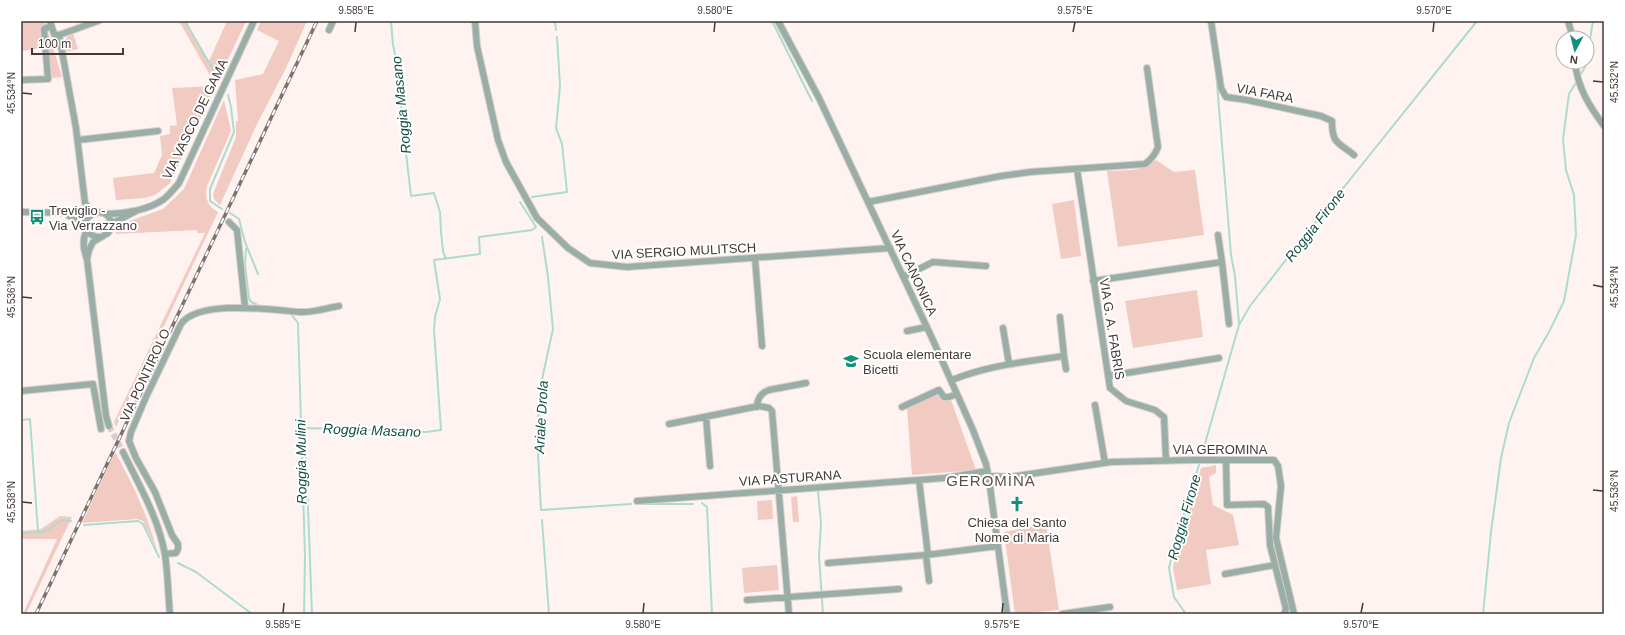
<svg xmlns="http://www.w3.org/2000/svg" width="1625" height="635" viewBox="0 0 1625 635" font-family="Arial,sans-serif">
	<rect width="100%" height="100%" fill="#fef3f0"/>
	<path fill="#f1cac1" d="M21 21H45L46 25 40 28 42 48 21 51Z
		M179 21H185L209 61 227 21H246L170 183 155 195 145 198 116 200 113 178 154 173 162 155 160 136 170 134V126L177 125 172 88 216 86Z
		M261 21H307L286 68 257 124 220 205 214 199 213 194 236 137V121H238L235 80 263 74 279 41 257 30Z
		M73 33 78 49 65 52C63 42 65 37 73 33Z
		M49 34 62 77 52 78 47 36Z
		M224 100 231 131 207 186C204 197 208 207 218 212L116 427 114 422 205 233H197V230L115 234 121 224 163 209 184 189Z
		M1156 160 1174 172 1195 170 1204 235 1118 247 1107 171C1126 170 1141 172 1156 160Z
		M1074 200 1081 256 1061 259 1052 204Z
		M1197 290 1203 337 1133 348 1125 301Z
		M938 394 944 400H951L976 470 912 475 907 408Z
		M115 452C133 484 147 514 157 550L143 521 137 519 82 523Z
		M1216 465V473L1209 477 1213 505 1233 515 1239 545 1206 550 1211 584 1177 590 1173 568 1176 551 1201 468Z
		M797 496 799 522H793L791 497Z
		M772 500 773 519 758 520 757 501Z
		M60 516 72 517 26 614H23L57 539H21V531L41 529Z
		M1046 524 1059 610 1015 614 1004 532Z
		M777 565 779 590 744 593 742 568Z"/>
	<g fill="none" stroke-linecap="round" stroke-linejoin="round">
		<path stroke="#addcce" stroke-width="2" d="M185 21 219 80
			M391 21 393 45 401 82 400 95 404 136 411 196 434 193 440 212 441 232 443 251 446 259
			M555 21 556 30
			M772 21 812 101
			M1587 57 1593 21
			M1216 71 1231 255 1235 276 1239 324
			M1579 77 1585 67 1586 62
			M532 197 567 192 562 144 556 128 560 86 557 37
			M222 209 210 201V189L234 132 231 107 228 95
			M230 213 239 219 245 242 258 274
			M542 237 548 277 553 329 541 384 537 435 541 510 631 504
			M246 249 245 265 249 298 251 302 256 304
			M291 314 298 323 305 556 304 614
			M21 420 30 419 38 532
			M1202 454 1239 325 1250 306 1292 252 1477 21
			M818 491 821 523 819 556 823 614
			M702 503 707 507 712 614
			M639 504H693
			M542 520 549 614
			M84 525 138 521 143 524 159 557
			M21 533 44 532 62 520 71 521
			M178 563 196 572 252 614
			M312 614 305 428 426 432 441 430 434 330 435 317 440 299 434 260 480 254 479 237 532 230 536 227 520 202
			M1186 614 1174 597 1169 568 1173 550 1199 465
			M1483 614 1491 532 1501 458 1509 423 1534 358 1549 332 1564 301 1576 235 1574 195 1566 170 1563 139 1569 94 1577 81"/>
		<path stroke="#d9cecb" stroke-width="6" stroke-dasharray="6 3" stroke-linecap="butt" d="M109 426 123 452"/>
		<defs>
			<path id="minor" d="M50 21 54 34 59 35 98 21
				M475 21 477 46 498 140 506 162 537 218 568 248 590 263 627 267 890 248
				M778 21 819 98 932 338 973 430 986 464 989 479 1007 614
				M1211 21 1221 88 1226 97 1247 100 1321 116 1332 121C1332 144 1338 142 1354 155
				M1568 21 1573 38
				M329 30 333 21
				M59 35 76 128 85 203 93 213
				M1575 62C1577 87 1590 107 1604 126
				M21 80 48 79 44 29 51 26
				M78 140 158 131
				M1077 169 1110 388 1126 401 1155 410 1164 417 1166 460
				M868 202 1001 176 1030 172 1145 164C1152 159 1155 155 1158 147L1147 68
				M21 212 76 213 90 216
				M106 214C124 214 149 210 164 199 169 195 174 189 179 183L254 21
				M69 216 82 221 86 226
				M229 222 237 230 245 307
				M87 230C82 239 83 249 87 259L106 416 109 426
				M1218 235 1222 262
				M101 237C95 237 90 236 87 230 78 210 114 204 111 228
				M755 258 762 346
				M87 259 89 250 93 242 108 233 115 222 136 211
				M903 277 933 262 986 266
				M1093 281 1222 262 1229 324
				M1060 317 1064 356
				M1003 328 1009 364
				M907 331 927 327
				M1108 376 1219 358
				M952 380C989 365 1025 362 1064 356L1066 369
				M21 391 93 384 101 429
				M1095 405 1105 463
				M757 407C757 398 761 393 769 390L806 383
				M902 407 939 390 944 397H949L957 394
				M706 417 710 466
				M669 424 759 406 769 408 772 411 789 614
				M123 452C139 485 159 519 165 555 168 574 168 595 170 614
				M1226 460 1227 505 1264 504 1268 507 1270 545 1286 609 1284 614
				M988 476 1010 477 1111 462 1193 460H1274L1278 466 1281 486 1276 538 1294 614
				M951 479H989
				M919 480 928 555
				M990 485 1007 478
				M637 501 945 478 987 471
				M165 554 176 553 178 549V544L172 535 155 492 136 458 129 441 131 432 146 397 181 324C199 299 273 310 300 312 312 313 327 308 339 306
				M926 555 929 581
				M828 563 926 555 998 546
				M1225 574 1275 565
				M747 600 899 589
				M1062 614 1110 607"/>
		</defs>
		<use href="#minor" stroke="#d9cecb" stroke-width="8"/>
		<use href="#minor" stroke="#9aaea8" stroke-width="6"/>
		<defs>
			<path id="rail" d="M36 614 317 21"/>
		</defs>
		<use href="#rail" stroke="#7d7270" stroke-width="3.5"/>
		<use href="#rail" stroke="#fff" stroke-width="2" stroke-dasharray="6" stroke-linecap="butt"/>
	</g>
	<path fill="none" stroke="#443937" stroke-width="1.5" d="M355 32 356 22M714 32 715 22M1073 32 1075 22M1433 32 1434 22M1593 81 1603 82M22 93 32 94M1593 285 1603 287M22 297 32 298M1593 490 1603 491M22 502 32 503M283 613 284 603M643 613 644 603M1002 613 1003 603M1361 613 1363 603"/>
	<defs>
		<symbol id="bus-bare" viewBox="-9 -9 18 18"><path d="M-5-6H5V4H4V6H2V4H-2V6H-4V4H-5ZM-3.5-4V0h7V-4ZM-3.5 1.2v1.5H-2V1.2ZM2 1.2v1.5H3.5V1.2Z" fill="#109179" stroke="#fff" stroke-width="2.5" paint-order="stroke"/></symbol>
		<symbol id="school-bare" viewBox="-9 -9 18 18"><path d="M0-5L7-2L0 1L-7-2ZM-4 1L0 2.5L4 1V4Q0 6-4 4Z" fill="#109179" stroke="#fff" stroke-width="2.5" paint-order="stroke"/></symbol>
		<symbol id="church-bare" viewBox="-9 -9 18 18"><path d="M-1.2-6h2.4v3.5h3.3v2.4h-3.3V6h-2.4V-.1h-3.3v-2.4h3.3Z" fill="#109179" stroke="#fff" stroke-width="2.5" paint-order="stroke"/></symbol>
	</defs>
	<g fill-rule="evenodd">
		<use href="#bus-bare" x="26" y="206" width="22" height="22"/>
		<use href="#school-bare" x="840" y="350" width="22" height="22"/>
		<use href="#church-bare" x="1006" y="493" width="22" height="22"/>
	</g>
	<g text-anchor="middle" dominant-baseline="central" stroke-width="4" stroke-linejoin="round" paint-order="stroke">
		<g font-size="13" fill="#443937" stroke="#fff">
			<text transform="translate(1265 93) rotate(11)">VIA FARA</text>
			<text transform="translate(195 119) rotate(-64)">VIA VASCO DE GAMA</text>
			<text transform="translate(684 251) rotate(-3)">VIA SERGIO MULITSCH</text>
			<text transform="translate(914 273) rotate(65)">VIA CANONICA</text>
			<text transform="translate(1112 329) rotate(81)">VIA G. A. FABRIS</text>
			<text transform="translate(145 375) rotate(-65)">VIA PONTIROLO</text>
			<text x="1220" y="449">VIA GEROMINA</text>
			<text transform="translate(790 478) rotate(-4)">VIA PASTURANA</text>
		</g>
		<g font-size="13" fill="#443937" stroke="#fff" text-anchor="start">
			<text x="49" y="210">Treviglio -<tspan x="49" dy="15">Via Verrazzano</tspan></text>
			<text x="863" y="354">Scuola elementare<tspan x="863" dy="15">Bicetti</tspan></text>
			<text x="1017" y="522" text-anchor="middle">Chiesa del Santo<tspan x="1017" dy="15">Nome di Maria</tspan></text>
		</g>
		<g font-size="14" font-style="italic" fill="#105043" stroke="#fff">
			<text transform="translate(401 105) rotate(-96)">Roggia Masano</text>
			<text transform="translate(1315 225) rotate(-52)">Roggia Firone</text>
			<text transform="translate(541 417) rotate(-87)">Ariale Drola</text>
			<text transform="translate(372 430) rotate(2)">Roggia Masano</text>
			<text transform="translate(301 462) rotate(-91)">Roggia Mulini</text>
			<text transform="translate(1184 517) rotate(-74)">Roggia Firone</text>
		</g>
		<g font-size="15" letter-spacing="1" fill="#634d47" stroke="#fff">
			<text x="991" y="480">GEROMÌNA</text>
		</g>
	</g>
	<rect width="1625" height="635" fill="none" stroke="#ffffff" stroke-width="44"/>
	<g transform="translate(1575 50) rotate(187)"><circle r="19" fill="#ffffff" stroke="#b4b0af"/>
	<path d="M0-3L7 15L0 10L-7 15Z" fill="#109179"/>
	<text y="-6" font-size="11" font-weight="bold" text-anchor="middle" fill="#443937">N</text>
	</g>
	<path d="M32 48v6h91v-6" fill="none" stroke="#443937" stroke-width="2"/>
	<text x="38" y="48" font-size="12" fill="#443937" stroke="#ffffff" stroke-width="3" paint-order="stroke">100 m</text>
	<rect x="22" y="22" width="1581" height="591" fill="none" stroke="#443937" stroke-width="1.5"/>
	<g font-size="10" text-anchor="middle" fill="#443937">
		<text x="356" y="14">9.585°E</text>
		<text x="715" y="14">9.580°E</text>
		<text x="1075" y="14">9.575°E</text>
		<text x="1434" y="14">9.570°E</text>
		<text transform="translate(1614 82) rotate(-90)" y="4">45.532°N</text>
		<text transform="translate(11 93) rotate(-90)" y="4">45.534°N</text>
		<text transform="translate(1614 287) rotate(-90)" y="4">45.534°N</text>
		<text transform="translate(11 297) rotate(-90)" y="4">45.536°N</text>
		<text transform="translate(1614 491) rotate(-90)" y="4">45.536°N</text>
		<text transform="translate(11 502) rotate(-90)" y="4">45.538°N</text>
		<text x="283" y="628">9.585°E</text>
		<text x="643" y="628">9.580°E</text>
		<text x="1002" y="628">9.575°E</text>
		<text x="1361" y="628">9.570°E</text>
	</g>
</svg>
